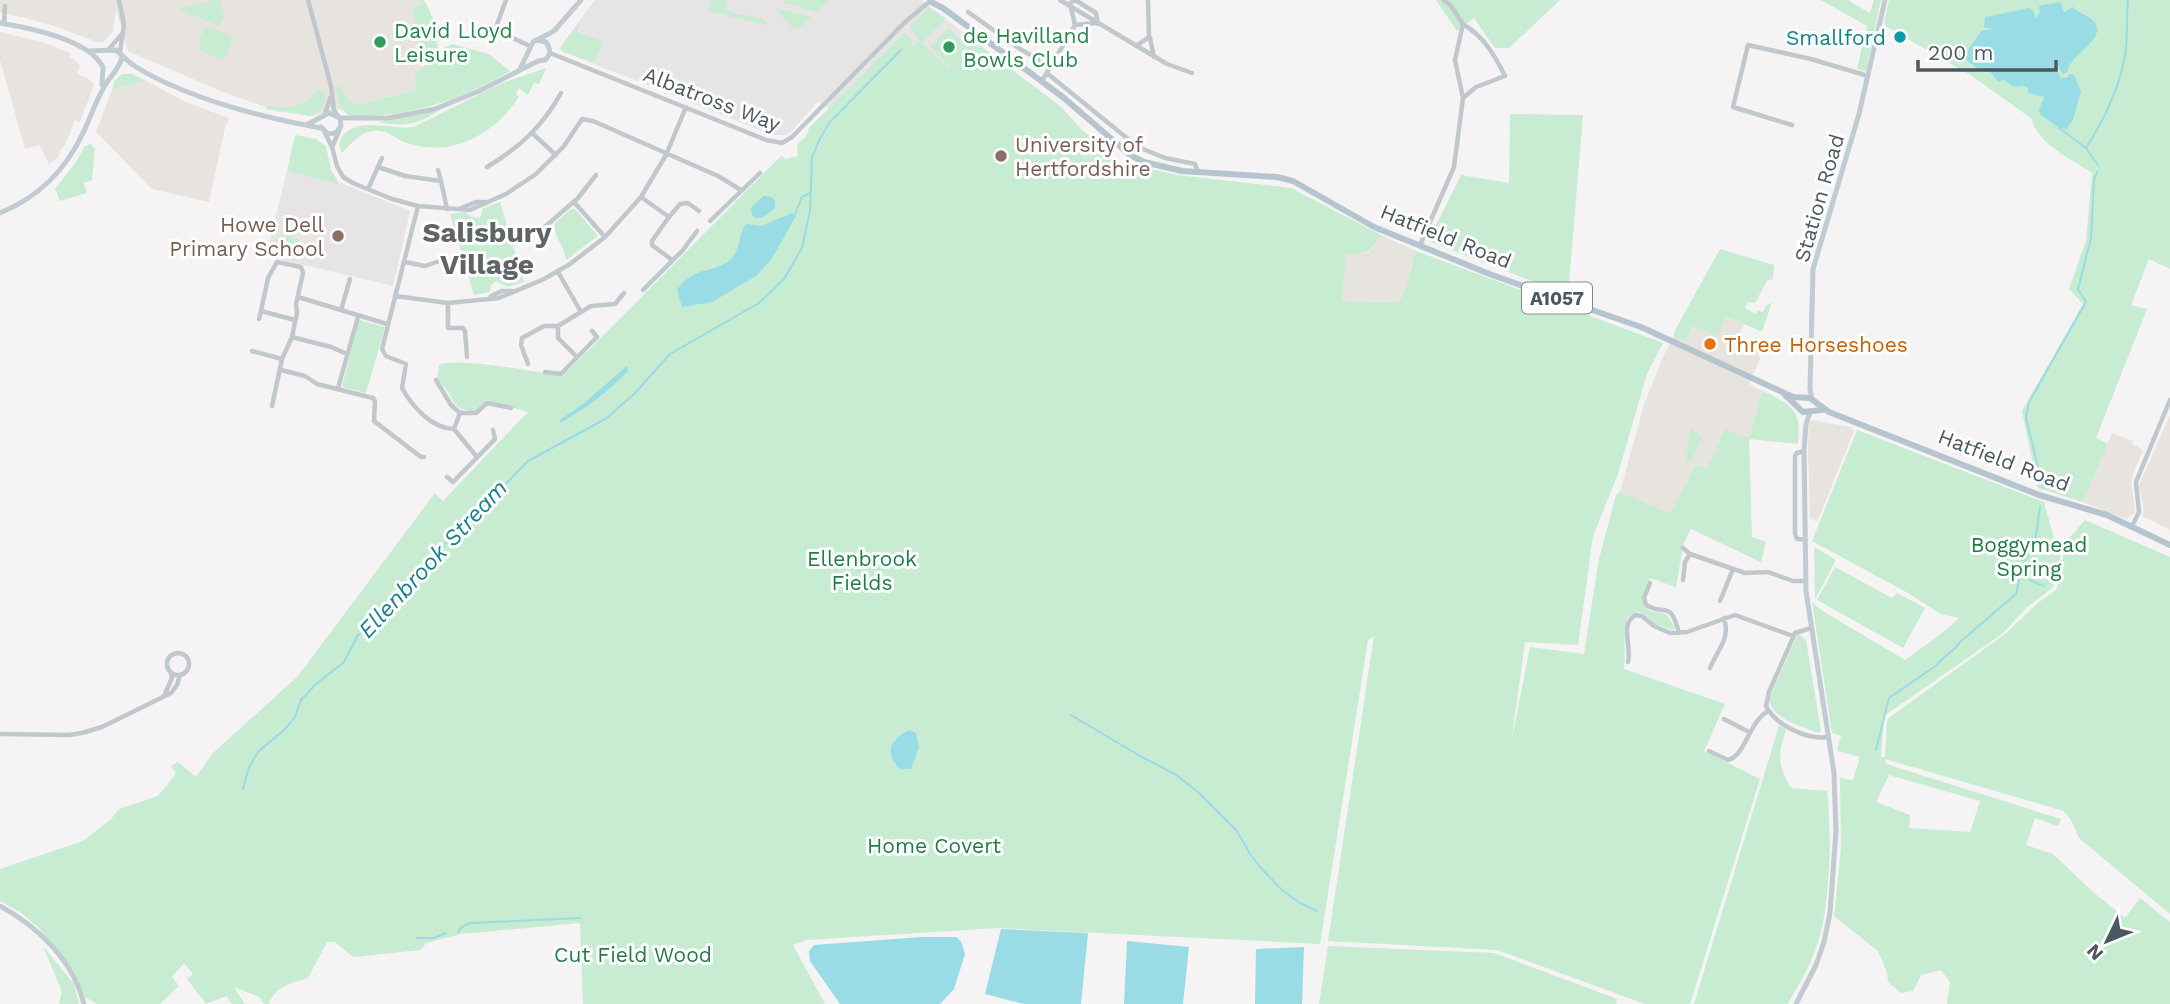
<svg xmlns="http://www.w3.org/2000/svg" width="2170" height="1004" viewBox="0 0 2170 1004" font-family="'Work Sans',sans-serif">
	<rect width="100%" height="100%" fill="#f5f3f3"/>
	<path fill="#e7e4df" d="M0 0H421L436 51 421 57 422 67 414 75 417 90 311 116 277 111 223 92 128 51 116 10 113 32 103 42H97L52 25 0 12Z
		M0 32 42 42 70 53V58L75 60 80 66 77 74 86 77 94 85 80 122 75 120 65 145 61 149 58 157 49 164 39 145 25 149 0 60Z
		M145 80 183 101 229 118 225 128 209 202 152 189 96 132 112 90Z
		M1381 235 1416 251 1411 265 1406 291 1399 302 1342 301 1346 254 1369 252Z
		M1692 301 1744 324 1737 340 1759 350 1758 355 1761 357 1749 384 1762 391 1749 438 1725 429 1706 470 1696 465 1670 515 1620 492 1644 405 1662 359Z
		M2170 415V530L2142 516 2144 511 2139 485Z
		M1811 420 1851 427 1854 431 1817 522 1810 518 1808 449 1809 422Z
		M2112 433 2133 441 2132 444 2143 450 2131 479 2135 513 2126 519 2083 502Z"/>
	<path fill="#e6e4e4" d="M595 0H921L1060 106 1079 127 848 122 818 101 791 132 785 135H772L562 51V45Z
		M287 171 340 185 341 183 410 211 393 286 266 256Z"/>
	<path fill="#c7ecd2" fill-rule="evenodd" d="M213 0H220L224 16 219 26 179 9Z
		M421 0H424C434 16 437 31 438 50L424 54 412 7 423 4Z
		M714 0H727L725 8C738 20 755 12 767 22L766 25 708 11 711 1Z
		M786 0H829L816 12 784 3Z
		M1436 0H1560L1509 48H1495L1474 18 1457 31Z
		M1821 0H1848L1870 13 1874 0H1881L1866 71 1857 69 1867 26Z
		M1889 0H2170V269L2149 259 2131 305 2147 309 2096 438 2108 444 2083 502 2038 488 2022 411 2083 304 2069 289 2086 241 2092 173C2073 160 2037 144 2032 119L1969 74 1887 27 1884 23Z
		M775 8 811 17 798 29 791 26Z
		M929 8 946 18 922 43 948 68 974 42 1060 106 1079 127 1134 175 1142 167 1177 175 1291 188 1381 235 1369 251 1346 255 1342 301 1399 302C1409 287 1409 268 1416 251L1663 343 1647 374 1617 477 1593 536 1578 645 1525 642 1511 744 1530 647 1584 654 1599 559 1616 495 1620 492 1670 514 1696 465 1706 469 1725 429 1749 438 1762 391C1769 393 1775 397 1782 401 1801 412 1799 424 1798 444L1749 439 1752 537 1766 542 1761 562 1691 529 1683 545 1676 587 1650 578 1643 598 1648 610C1670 616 1663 609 1675 628L1672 630 1655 624 1643 613 1638 612 1628 617C1622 630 1626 653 1624 669L1725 704 1704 751 1760 779 1690 1004H1645L1497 950 1328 941 1374 636 1368 640 1320 944 997 928 807 940 793 945 825 1004H583L580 923 461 934 426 943 421 950 353 957 335 942H327L308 978C292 983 275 986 269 1004H264L259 997 234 987 245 1004H232L226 996 206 1004 187 979 193 974 184 963 172 977 179 986 160 1004H97L85 997 74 972 39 928 20 912 0 901V869L83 841 111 819 119 809 158 796 176 774 171 766 178 762 196 777 212 754 298 676 435 493 443 501 528 412 486 400 474 412C456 408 456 407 448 392 446 388 440 383 437 378L439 365C456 356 540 373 563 376L781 156 786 159 798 156 797 145 806 136 809 128 904 33 911 40 913 47 920 40 910 28 911 25Z
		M580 21 577 32 603 42 594 63 562 51 560 48Z
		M205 26 233 37 224 61 199 50 201 43 199 41Z
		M949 28 968 47 949 66 930 47Z
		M452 44 489 54 510 71C466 97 416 115 365 116 358 116 350 117 345 112 337 106 338 96 337 87L340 85 343 93 353 104H360L417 90 414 75 422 67 439 60 441 49Z
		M546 68 539 84 534 83 528 95 519 88 516 94 519 97C494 134 453 158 407 143 395 139 386 128 372 131 359 133 351 144 342 153 339 146 338 143 342 137 358 115 392 131 414 127L502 83Z
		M122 74H132L145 80 112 90 114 82Z
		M318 89 325 93C325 104 321 111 311 116L266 109V106C288 109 305 108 318 89Z
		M442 108C420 125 404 127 377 122Z
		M1510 114 1583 115 1568 295 1428 241 1461 175 1509 183Z
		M295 135 316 139 326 146 331 170 340 185 287 171Z
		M91 144 95 149 92 180 84 183 87 193 60 201 55 189 76 162 85 146Z
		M500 202 524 282 508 287 496 281 491 285 490 292 474 295 450 214 465 212 472 217 480 218 483 208Z
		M571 209H575L598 236 566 260C565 246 554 238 554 224Z
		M279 234 299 240 295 253 276 248Z
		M1720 249 1774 265 1773 279 1767 281 1755 303 1748 302 1745 308 1756 314 1758 310 1763 312 1766 306 1772 302 1762 332 1726 316 1719 332 1715 334 1692 326 1685 342 1674 337V332Z
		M359 320 385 327 366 393 342 387Z
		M1690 428 1702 437 1690 462 1686 461Z
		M1857 430 2044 502 2055 541 2061 550 2058 576 2052 588 2026 608 2002 634 1884 716 1881 757H1885L1887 721 1890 717 2005 634 2039 602 2056 590 2062 571 2064 544 2085 520 2170 557V914L2079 838 2071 820 2064 811 1885 759 1886 764 2061 819 2058 826 2035 818 2026 845 2053 854 2092 891 2125 918 2140 898 2170 922V1004H1947L1950 982 1941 970 1921 975 1913 991 1901 993 1888 982 1887 972 1878 951 1834 916 1841 848 1840 778 1853 780 1860 757 1837 751 1841 736 1832 733 1812 602 1821 610 1905 660 1946 630 1959 618 1941 614 1908 593 1812 541ZM1889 775 1980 801 1970 832 1909 828 1910 815 1876 802Z
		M1814 547 1836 560 1815 599Z
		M1835 567 1892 598 1897 593 1925 608 1903 648 1817 600Z
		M1798 634 1806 640 1821 731 1818 733C1800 725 1773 720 1769 699Z
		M1779 726 1786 729C1778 755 1777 763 1791 788L1827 791C1832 833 1831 911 1815 951 1808 970 1797 987 1788 1004H1694Z
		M43 946 74 984 79 1004H59L62 992Z
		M1328 946 1494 953 1617 999 1616 1004H1319Z"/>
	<path fill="#99dce5" d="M2060 2 2064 12 2073 7C2079 14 2090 15 2095 23 2106 40 2071 53 2067 72L2063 74 2057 65 2054 67 2061 78 2068 77 2069 74 2074 75 2081 91 2073 120 2066 129 2059 128 2040 114 2039 110 2044 97 2028 93V88L2024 86 2014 87 2004 80 1998 82 1989 70 1977 68 1965 59V54L1982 30H1992L1984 27 1985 17 2030 8 2034 12 2035 19 2040 12 2039 6Z
		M763 196 772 197 775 202V208L762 218H756L752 215 751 208Z
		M792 213 796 216 771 260 756 276 712 302 682 307 677 290C693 266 715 273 730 260 741 250 738 234 746 224L761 226Z
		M627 366 628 371C608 392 585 409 560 423V420L583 404Z
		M909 730 916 733 919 747 911 769H900C883 753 891 739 909 730Z
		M1001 929 1088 933 1081 1004H1024L985 994Z
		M922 937H956L961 941 965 954 954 989 940 1004H840L810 961 809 951 814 945Z
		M1127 941 1189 947 1183 1004H1124Z
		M1304 947 1302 1004H1255L1256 949Z"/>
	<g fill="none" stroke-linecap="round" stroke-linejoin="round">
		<path stroke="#99dce5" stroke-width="2" d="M2059 128 2086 148 2098 165
			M2086 148C2104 120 2119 89 2125 56 2128 38 2126 18 2128 0
			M795 214 802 197 810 193
			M2043 488 2026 418 2029 402 2086 302 2078 289 2091 238 2094 180 2097 172
			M2040 506 2035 544 2020 568C2023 579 2034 582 2044 586
			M1071 715 1140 756 1175 774 1198 792 1237 831 1250 854 1261 868 1282 890 1300 903 1317 911
			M1876 750 1889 698 1937 665C1944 655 1954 652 1960 642L2016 594 2021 573
			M243 789 249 767 259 751 284 730 295 717 301 700 316 684 344 662 358 635 383 618 387 604 399 589 427 568 459 525 483 507 528 461 607 418 635 393 670 354 759 303 784 279 802 248 810 211 812 157 820 139 829 123 901 50
			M458 932 463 926 471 923 580 918
			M417 938H434L446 933"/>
		<path stroke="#c0c8cd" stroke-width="4.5" d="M119 0 124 25 120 52
			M308 0 331 86 334 110 338 116
			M506 0 495 30 530 46
			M1060 0 1167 64 1192 73
			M1068 5 1073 1H1077L1096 13 1098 24
			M968 12 1020 49 1052 67
			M4 24 5 6
			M1075 25 1095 23
			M1150 38 1154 57
			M1136 46 1149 37 1148 0
			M109 49 122 34
			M550 53 766 140 782 143 792 137 904 23 929 2
			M1048 74 1138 147 1165 158 1195 164 1198 172
			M1042 81 1075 25 1071 8
			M1463 98 1476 87 1505 76C1494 54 1484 37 1463 24
			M325 114 330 98
			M1792 125 1733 107 1748 45 1811 59 1868 76
			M325 133 332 147 337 166 343 177 353 183 392 199 418 206 470 210 506 194 536 174 564 146 582 119 593 121 718 176 741 190
			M532 133 556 155
			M332 147 339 131
			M378 167 382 158
			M487 167C519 148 543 126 561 93
			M438 170 441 181
			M368 189 378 167 405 176 441 181 447 209
			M641 197 669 217 652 241V245L672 260
			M574 202 605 237
			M418 206 382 349 386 356 406 364 402 388C412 406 432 429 454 429L477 457
			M461 208 476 202H486
			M669 217 680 204 688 203 699 211
			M710 221 760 173
			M539 232 578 198 596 175
			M1420 245 1454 167 1463 98 1455 60 1463 24 1451 6 1444 0
			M405 262 425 266 442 260
			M558 272 581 312 558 326V338L577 357
			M643 290 683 250 697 231
			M395 296 448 303 499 298 544 279 570 264 605 237 641 197 666 155 686 107
			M491 296 502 291H512
			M298 297 387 324
			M448 303V328H463L465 331 467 357
			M341 310 350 279
			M581 312 591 306 615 304 624 293
			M259 319 261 311
			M292 337 331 347 347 354
			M252 351 282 359
			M528 364 521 345 522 338 544 326H558
			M281 370 305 376 317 384 373 398 375 401 374 421 421 457H424
			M545 372 561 374 597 337 592 331
			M436 380 451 405 460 413 454 429
			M338 388 358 317
			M272 406 282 359 292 337 297 313 296 304 303 273 301 267 277 262 268 278 261 311 295 320
			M460 413H476L487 403 511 408
			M1804 451 1797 453 1795 456V534L1797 539 1806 540
			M447 477 453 482 495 439 493 430
			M2132 526 2139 512 2136 482 2170 400
			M1683 548 1690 554 1745 573 1768 572 1793 581H1806
			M1683 580 1685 562 1690 554
			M1650 583 1644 598 1646 605C1667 617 1670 599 1679 633
			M1720 601 1733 569
			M1811 628 1795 633 1769 692 1766 706C1776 726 1808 740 1828 737
			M167 664a11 11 0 1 1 22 0a11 11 0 1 1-22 0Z
			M1628 662C1632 646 1619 623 1636 615L1642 616 1654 626 1670 633 1687 632 1735 615 1793 636
			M1710 668C1717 650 1731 639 1724 618
			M164 696 172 678 171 673
			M1724 719 1749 732
			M0 734 69 735 82 733 102 727 171 693 177 685 180 675
			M1709 751 1728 760C1746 755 1748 723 1768 711"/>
		<path stroke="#c1cbd2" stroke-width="5" d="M0 23C29 28 88 39 103 67L102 85
			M88 51 116 50C123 56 128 62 136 67 187 98 263 118 321 128
			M520 69 533 42 554 31 581 0
			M308 124 329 113 340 118H388L435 109 479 91 538 61 545 60C552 54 550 48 546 42L538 40
			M321 127 328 134 336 133 341 126 340 118
			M0 213C39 197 65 171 83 133 90 119 95 103 103 89 108 78 120 69 122 57
			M1812 399 1810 389 1813 269 1859 114 1885 0
			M0 906C38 927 73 960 84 1004
			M1796 1004 1816 965 1824 942 1830 913 1836 831 1834 773 1806 591 1804 451 1806 424 1810 413"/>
		<path stroke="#b6c4ce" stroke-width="6" d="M931 2 943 8 1064 98 1130 155 1144 162 1182 171 1277 177 1293 181 1374 227 1492 275 1641 327 1765 384 1793 397 1810 398 1829 412 2039 495 2107 515 2170 545
			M1785 395 1803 412 1822 410"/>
	</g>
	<circle fill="#0f9aa8" stroke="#fff" stroke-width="2.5" cx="1900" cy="37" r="7"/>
	<g fill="#2e9e5b" stroke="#fff" stroke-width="2.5">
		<circle cx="380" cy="42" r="7"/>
		<circle cx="949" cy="47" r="7"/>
	</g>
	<g fill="#8d6e63" stroke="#fff" stroke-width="2.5">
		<circle cx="1001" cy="156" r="7"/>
		<circle cx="338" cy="236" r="7"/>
	</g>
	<circle fill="#e8710a" stroke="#fff" stroke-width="2.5" cx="1710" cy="344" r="7"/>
	<g text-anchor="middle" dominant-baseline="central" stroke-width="6" stroke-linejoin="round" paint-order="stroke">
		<rect fill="#fff" stroke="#828a8f" stroke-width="2" x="1522" y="282.5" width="70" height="31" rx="5"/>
		<g font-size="19" font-weight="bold" fill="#4c585f">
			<text x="1557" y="298">A1057</text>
		</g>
		<g font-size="21" fill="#27864d" stroke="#fff" text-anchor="start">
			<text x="394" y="30">David Lloyd<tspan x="394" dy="24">Leisure</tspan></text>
			<text x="963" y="35">de Havilland<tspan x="963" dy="24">Bowls Club</tspan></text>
		</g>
		<g font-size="21" fill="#0d838f" stroke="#fff" text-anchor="end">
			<text x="1886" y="37">Smallford</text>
		</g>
		<g font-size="21" fill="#4c585f" stroke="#fff">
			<text transform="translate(712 99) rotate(21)">Albatross Way</text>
			<text transform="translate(1819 198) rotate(-74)">Station Road</text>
			<text transform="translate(1446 236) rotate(22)">Hatfield Road</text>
			<text transform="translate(2004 460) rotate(21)">Hatfield Road</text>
		</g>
		<g font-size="21" fill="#785e54" stroke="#fff" text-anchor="start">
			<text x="1015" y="144">University of<tspan x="1015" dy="24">Hertfordshire</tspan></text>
			<text x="324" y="224" text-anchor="end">Howe Dell<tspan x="324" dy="24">Primary School</tspan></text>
		</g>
		<g font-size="21" fill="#c56008" stroke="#fff" text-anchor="start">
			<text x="1724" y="344">Three Horseshoes</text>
		</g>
		<g font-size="21" fill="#227b46" stroke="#fff">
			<text x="2029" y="544">Boggymead<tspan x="2029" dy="24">Spring</tspan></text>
			<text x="862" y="558">Ellenbrook<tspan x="862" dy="24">Fields</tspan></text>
			<text x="934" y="845">Home Covert</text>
			<text x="633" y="954">Cut Field Wood</text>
		</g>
		<g font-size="23" font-style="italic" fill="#1a808c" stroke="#fff">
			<text transform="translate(433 559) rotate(-47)">Ellenbrook Stream</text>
		</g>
		<g font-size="28" font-weight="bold" fill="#606467" stroke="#fff">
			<text x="487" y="232">Salisbury<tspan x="487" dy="32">Village</tspan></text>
		</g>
	</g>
	<g transform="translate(2107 941) rotate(227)" stroke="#ffffff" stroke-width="5" paint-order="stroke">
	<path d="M0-5L12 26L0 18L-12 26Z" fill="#4c585f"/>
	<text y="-10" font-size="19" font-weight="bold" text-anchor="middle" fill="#4c585f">N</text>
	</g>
	<path d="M1918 60v10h138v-10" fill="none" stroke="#4c585f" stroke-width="3.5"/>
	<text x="1928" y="60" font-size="21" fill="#4c585f" stroke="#ffffff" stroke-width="5" paint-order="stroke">200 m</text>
</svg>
